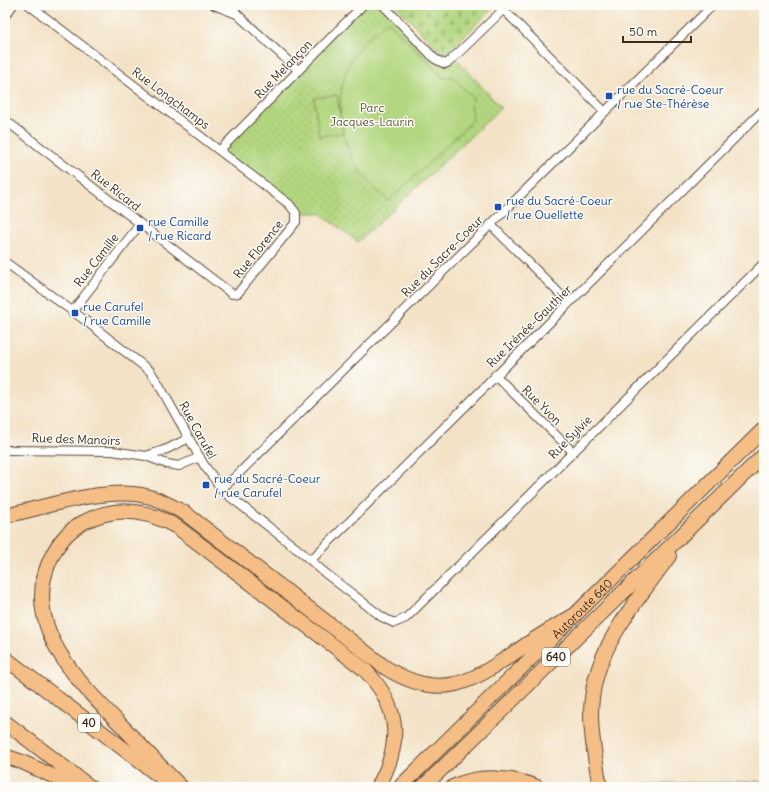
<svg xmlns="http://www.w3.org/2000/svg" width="769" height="792" viewBox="0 0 769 792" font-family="Delius,sans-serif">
	<defs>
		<pattern id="cemetery-stones" width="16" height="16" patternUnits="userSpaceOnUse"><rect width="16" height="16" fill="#b3d780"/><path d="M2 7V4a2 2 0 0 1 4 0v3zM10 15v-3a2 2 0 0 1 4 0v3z" fill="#9bb96e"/></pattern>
		<pattern id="park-dots" width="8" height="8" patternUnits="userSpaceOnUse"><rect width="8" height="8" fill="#b3d780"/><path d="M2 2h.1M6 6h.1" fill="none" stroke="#9bb96e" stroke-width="1.8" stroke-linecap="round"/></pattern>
	</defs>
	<rect width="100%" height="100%" fill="#fdfcf7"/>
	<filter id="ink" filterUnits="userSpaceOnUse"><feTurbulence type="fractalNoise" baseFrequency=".025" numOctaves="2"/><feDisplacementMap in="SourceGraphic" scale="8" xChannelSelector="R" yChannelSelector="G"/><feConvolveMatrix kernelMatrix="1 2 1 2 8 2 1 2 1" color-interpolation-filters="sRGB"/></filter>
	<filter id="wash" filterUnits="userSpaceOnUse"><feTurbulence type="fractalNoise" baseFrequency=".012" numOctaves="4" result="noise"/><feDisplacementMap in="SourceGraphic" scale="16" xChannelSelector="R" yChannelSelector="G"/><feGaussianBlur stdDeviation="0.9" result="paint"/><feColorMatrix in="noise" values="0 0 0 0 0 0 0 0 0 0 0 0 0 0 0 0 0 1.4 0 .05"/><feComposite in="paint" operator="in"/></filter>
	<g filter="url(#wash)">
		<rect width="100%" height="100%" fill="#f3e2c6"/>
		<path fill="url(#cemetery-stones)" stroke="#77804f" d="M396 5H496L444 56Z"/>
		<path fill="url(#park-dots)" stroke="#77804f" d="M363 5H383L441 63 455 57 501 108 358 242 320 213H296L220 150Z
			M764 781V787H638V784Z"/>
		<path fill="#b3d780" stroke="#77804f" d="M386 22H389L441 76 447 78 453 77 473 98 471 104 473 120 389 201C377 190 365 180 356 165 337 133 334 87 354 55 362 42 376 32 386 22Z
			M337 95 343 133 319 136 314 98Z"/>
	</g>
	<g filter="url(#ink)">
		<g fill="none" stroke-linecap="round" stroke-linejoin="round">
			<defs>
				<path id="street" d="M214 5 237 14
					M231 5 238 15 298 70
					M383 5 435 59 445 64 449 62 508 5
					M504 10 605 112
					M5 16 13 5
					M5 120 232 294 238 293 296 222V213L289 204 29 5
					M220 150 363 5
					M491 225 569 303
					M5 262 86 321 150 371 158 383 204 465 224 492 301 552 325 573 382 617 394 623 406 618 764 263
					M72 312 140 224
					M495 375 572 451
					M5 450 112 451 146 456 167 464 179 466 200 457
					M146 456 167 449 189 438
					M221 489 235 477 713 5
					M311 560 764 109"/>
				<g id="highway">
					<path d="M5 516C45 507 107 486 146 496 160 499 172 506 185 513L386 668C444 704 474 680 523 647 540 635 558 625 575 615"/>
					<path d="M5 658 167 782"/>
					<path d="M5 722 90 787"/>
					<path d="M5 756 22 762 77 787"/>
					<path d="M181 787C161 767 141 746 122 726 81 685 23 629 48 565 55 547 66 532 82 523 114 505 146 509 177 527L364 669C400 706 403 742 378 787"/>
					<path id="s1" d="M400 787 764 429"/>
					<path d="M423 787 764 455"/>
					<path d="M453 787C479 774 511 777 537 787"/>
					<path d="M600 787C596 763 591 739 591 714 591 651 635 604 669 556"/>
				</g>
			</defs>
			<use href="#street" stroke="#574637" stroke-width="10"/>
			<use href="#highway" stroke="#574637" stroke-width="16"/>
			<use href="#street" stroke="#fff" stroke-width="8"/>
			<use href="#highway" stroke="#f6be87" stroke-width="14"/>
		</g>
	</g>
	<g fill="#1a4fb4" stroke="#fdfcf7" stroke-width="1.5">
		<rect x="605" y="92" width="8" height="8" rx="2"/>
		<rect x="494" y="203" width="8" height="8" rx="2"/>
		<rect x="136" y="224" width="8" height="8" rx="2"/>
		<rect x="71" y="309" width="8" height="8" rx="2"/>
		<rect x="202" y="481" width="8" height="8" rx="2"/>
	</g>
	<g text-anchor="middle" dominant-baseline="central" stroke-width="3" stroke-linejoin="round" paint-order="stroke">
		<g fill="#fdfcf7" stroke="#75695f" stroke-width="1">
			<rect x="542" y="648" width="28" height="18" rx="3"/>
			<rect x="78" y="714" width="22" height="18" rx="3"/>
		</g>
		<g font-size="11" font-weight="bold" fill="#3b2a1e">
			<text x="556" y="657">640</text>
			<text x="89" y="723">40</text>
		</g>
		<g font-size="12" fill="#3b2a1e" stroke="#fdfcf7">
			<text transform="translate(283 69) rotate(-46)">Rue Melançon</text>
			<text transform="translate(171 98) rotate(37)">Rue Longchamps</text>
			<text transform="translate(116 190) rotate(38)">Rue Ricard</text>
			<text transform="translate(258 249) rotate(-51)">Rue Florence</text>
			<text transform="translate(442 256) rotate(-45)">Rue du Sacre-Coeur</text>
			<text transform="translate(96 260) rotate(-52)">Rue Camille</text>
			<text transform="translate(529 326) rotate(-44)">Rue Irénée-Gauthier</text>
			<text transform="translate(542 405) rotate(45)">Rue Yvon</text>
			<text transform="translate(198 430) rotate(61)">Rue Carufel</text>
			<text transform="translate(570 437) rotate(-45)">Rue Sylvie</text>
			<text transform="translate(76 439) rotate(2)">Rue des Manoirs</text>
			<text stroke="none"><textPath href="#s1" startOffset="255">Autoroute 640</textPath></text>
		</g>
		<g font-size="12" fill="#164399" stroke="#fdfcf7" text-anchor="start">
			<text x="617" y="89">rue du Sacré-Coeur<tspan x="617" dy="14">/ rue Ste-Thérèse</tspan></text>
			<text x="506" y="200">rue du Sacré-Coeur<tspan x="506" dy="14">/ rue Ouellette</tspan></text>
			<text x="148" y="221">rue Camille<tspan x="148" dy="14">/ rue Ricard</tspan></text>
			<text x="83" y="306">rue Carufel<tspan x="83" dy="14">/ rue Camille</tspan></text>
			<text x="214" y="478">rue du Sacré-Coeur<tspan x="214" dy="14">/ rue Carufel</tspan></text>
		</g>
		<g font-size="12" fill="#595536" stroke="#fdfcf7">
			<text x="372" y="107">Parc<tspan x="372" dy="14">Jacques-Laurin</tspan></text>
		</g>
	</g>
	<rect width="769" height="792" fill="none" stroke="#fdfcf7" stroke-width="20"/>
	<path d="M623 36v6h68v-6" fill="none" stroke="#3b2a1e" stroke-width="2"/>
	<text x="629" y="36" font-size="12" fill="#3b2a1e" stroke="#fdfcf7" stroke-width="3" paint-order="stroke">50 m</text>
</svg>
